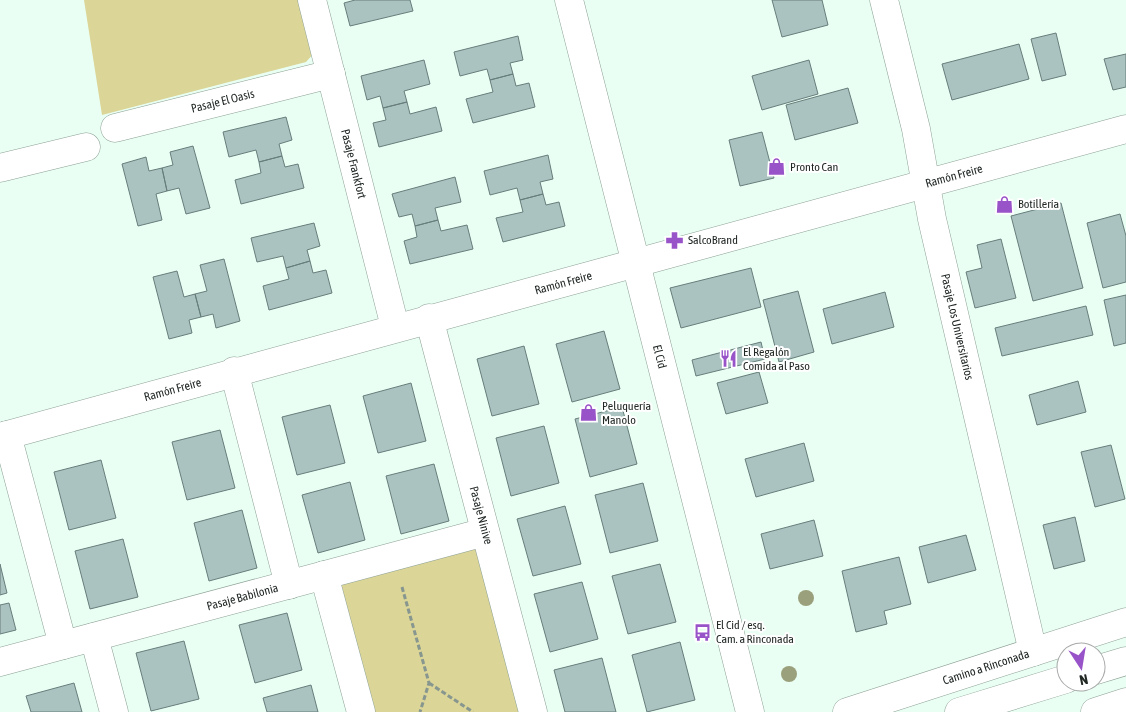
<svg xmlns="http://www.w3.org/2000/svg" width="1126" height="712" viewBox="0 0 1126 712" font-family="'Asap Condensed',sans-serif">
	<rect width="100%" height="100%" fill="#eafff3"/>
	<path fill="#dbd597" d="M84 0H301L315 52 306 62 102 115Z
		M474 543 522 712H358L322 586Z"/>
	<path fill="#aac3c1" stroke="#667d7b" d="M355 0H410L413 11 350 26 344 3Z
		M772 0H822L828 25 782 37Z
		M1056 33 1066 75 1042 81 1031 39Z
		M518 36 523 60 510 63 513 74 490 80 487 69 460 76 454 52Z
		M1019 44 1029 79 952 100 942 64Z
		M1126 54V87L1113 90 1104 59Z
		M424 60 430 84 404 91 407 102 383 108 380 96 367 100 361 76Z
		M809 60 818 94 762 110 752 76Z
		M513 74 516 86 529 83 535 107 473 123 466 99 493 92 490 80Z
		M848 88 858 123 795 140 786 105Z
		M407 102 410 114 436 107 442 131 379 147 373 123 386 120 383 108Z
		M286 117 292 140 279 144 282 156 259 162 256 150 229 157 223 132Z
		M762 132 774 178 740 186 729 140Z
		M193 146 210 208 186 214 179 188 167 191 162 168 173 165 170 152Z
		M548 155 553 179 540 182 543 194 520 200 517 188 490 195 484 171Z
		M282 156 285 167 298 164 304 188 241 204 235 180 261 173 259 162Z
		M146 157 149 171 162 168 167 191 156 194 162 220 138 226 122 164Z
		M455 177 461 202 435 208 438 220 415 226 412 214 399 217 392 194Z
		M543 194 546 205 559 202 565 226 503 242 496 218 523 212 520 200Z
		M1061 203 1083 288 1033 301 1011 216Z
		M1120 214 1126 236V282L1103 288 1087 223Z
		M438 220 441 231 467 225 473 249 410 264 404 241 417 237 415 226Z
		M314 223 320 246 307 250 310 261 286 268 283 256 257 262 251 238Z
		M1001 239 1016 298 975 308 966 272 982 268 977 245Z
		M224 259 240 321 216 328 213 314 201 317 195 294 207 291 200 265Z
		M310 261 313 273 326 270 332 293 269 310 263 286 289 279 286 268Z
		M751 268 761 307 681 328 670 288Z
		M177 271 184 297 195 294 201 317 189 320 192 333 169 339 153 277Z
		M798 291 814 352 779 362 763 300Z
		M885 292 894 327 832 344 823 309Z
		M1126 295V343L1114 346 1104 300Z
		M1086 306 1093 335 1002 356 995 328Z
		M604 331 620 389 572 402 556 344Z
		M761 342 765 359 696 376 692 360Z
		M524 346 539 404 492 416 477 359Z
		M759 372 768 403 726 414 717 383Z
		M1078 381 1086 412 1037 425 1029 395Z
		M411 383 426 441 378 453 363 396Z
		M330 405 345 463 297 475 282 417Z
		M622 407 637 464 590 477 575 419Z
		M544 426 559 483 511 496 496 438Z
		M220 430 235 488 187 500 172 442Z
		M804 443 814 481 756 497 745 459Z
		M1111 445 1125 499 1095 507 1081 452Z
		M101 460 116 518 69 530 54 472Z
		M434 464 449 521 401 534 386 476Z
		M350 482 365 540 318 553 302 495Z
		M643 483 658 541 610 553 595 495Z
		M565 506 581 564 533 576 517 519Z
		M242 510 257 568 209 581 194 523Z
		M1075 517 1085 561 1054 569 1043 525Z
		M814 520 823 556 770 569 761 534Z
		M966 535 976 570 928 583 919 547Z
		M123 539 138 597 90 609 75 551Z
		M899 557 911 604 884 611 887 624 856 632 842 571Z
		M0 564 7 593 0 595Z
		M660 564 676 622 628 634 612 576Z
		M582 582 598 639 550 652 534 594Z
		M9 603 16 630 0 634V605Z
		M287 613 302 670 255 683 239 625Z
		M184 641 199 699 151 711 136 653Z
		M680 642 695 700 647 712 632 655Z
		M602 658 616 712H565L554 670Z
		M74 683 82 712H31L26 696Z
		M311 685 318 712H267L263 698Z"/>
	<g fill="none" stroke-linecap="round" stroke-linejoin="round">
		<defs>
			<g id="minor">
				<path id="s1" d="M312 0 395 327"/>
				<path id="s2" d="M569 0 750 712"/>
				<path id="s3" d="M884 0 916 129 932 219 1033 652"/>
				<path id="s4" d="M115 128 331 74"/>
				<path d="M0 168 86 147"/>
				<path id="s5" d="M429 318 533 712"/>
				<path d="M234 371 289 585"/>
				<path d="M7 435 63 645"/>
				<path id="s6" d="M0 437 1126 129"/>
				<path d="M324 575 361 712"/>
				<path d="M94 637 114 712"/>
				<path id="s7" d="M0 662 485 532"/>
				<path d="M1096 670 1126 661"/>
				<path d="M959 712 1066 679"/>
				<path d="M1095 712 1126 702"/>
			</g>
			<g id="major">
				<path id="s8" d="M847 712 1126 622"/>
			</g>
		</defs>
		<use href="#minor" stroke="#8ca095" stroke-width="29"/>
		<use href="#major" stroke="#8ca095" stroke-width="29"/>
		<path stroke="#87968e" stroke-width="3" stroke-dasharray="5 2.5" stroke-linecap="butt" d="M402 587 429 683 420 712
			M429 683 473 712"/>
		<use href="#minor" stroke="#fff" stroke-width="28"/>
		<use href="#major" stroke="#fff" stroke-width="28"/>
	</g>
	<g fill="#9ba07c">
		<circle cx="806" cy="598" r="8"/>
		<circle cx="789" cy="674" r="8"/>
	</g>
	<defs>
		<symbol id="shop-bare" viewBox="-9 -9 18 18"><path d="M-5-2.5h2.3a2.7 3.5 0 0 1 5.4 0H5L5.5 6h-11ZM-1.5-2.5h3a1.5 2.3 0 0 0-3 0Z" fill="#9853c8" stroke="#fff" stroke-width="2.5" paint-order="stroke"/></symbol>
		<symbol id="pharmacy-bare" viewBox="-9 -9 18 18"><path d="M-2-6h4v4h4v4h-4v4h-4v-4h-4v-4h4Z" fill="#9853c8" stroke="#fff" stroke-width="2.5" paint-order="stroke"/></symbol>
		<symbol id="restaurant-bare" viewBox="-9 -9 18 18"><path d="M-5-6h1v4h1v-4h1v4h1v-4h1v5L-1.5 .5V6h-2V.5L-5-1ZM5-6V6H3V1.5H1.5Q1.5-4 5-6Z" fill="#9853c8" stroke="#fff" stroke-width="2.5" paint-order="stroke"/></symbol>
		<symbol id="bus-bare" viewBox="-9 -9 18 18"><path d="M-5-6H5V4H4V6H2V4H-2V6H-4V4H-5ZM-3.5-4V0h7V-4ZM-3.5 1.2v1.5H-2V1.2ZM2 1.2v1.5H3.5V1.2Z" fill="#9853c8" stroke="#fff" stroke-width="2.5" paint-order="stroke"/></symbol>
	</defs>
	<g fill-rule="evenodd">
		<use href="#shop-bare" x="764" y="154" width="25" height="25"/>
		<use href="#shop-bare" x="992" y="192" width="25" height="25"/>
		<use href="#pharmacy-bare" x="662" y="228" width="25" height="25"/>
		<use href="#restaurant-bare" x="716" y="346" width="25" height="25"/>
		<use href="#shop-bare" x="576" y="400" width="25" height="25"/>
		<use href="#bus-bare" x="690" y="620" width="25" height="25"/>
	</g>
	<g text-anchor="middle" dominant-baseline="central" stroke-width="4" stroke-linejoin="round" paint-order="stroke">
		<g font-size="12" fill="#222925" stroke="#fff">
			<text stroke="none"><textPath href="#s4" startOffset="111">Pasaje El Oasis</textPath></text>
			<text stroke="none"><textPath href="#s1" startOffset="169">Pasaje Frankfort</textPath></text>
			<text stroke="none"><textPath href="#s6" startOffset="989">Ramón Freire</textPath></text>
			<text stroke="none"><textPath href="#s6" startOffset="584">Ramón Freire</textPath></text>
			<text stroke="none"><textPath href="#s3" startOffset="335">Pasaje Los Universitarios</textPath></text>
			<text stroke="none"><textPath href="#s2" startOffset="368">El Cid</textPath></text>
			<text stroke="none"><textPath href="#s6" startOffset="179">Ramón Freire</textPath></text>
			<text stroke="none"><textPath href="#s5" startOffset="204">Pasaje Ninive</textPath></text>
			<text stroke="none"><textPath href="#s7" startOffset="251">Pasaje Babilonia</textPath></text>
			<text stroke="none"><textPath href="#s8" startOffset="146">Camino a Rinconada</textPath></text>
		</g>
		<g font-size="12" fill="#222925" stroke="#fff" text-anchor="start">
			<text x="790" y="167">Pronto Can</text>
			<text x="1018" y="204">Botillería</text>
			<text x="688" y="240">SalcoBrand</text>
			<text x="743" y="352">El Regalón<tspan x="743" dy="14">Comida al Paso</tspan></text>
			<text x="602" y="406">Peluquería<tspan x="602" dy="14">Manolo</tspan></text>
			<text x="716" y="625">El Cid / esq.<tspan x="716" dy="14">Cam. a Rinconada</tspan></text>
		</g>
	</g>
	<g transform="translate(1081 667) rotate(168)"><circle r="24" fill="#ffffff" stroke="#a7a9a8"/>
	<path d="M0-4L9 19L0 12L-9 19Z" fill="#9853c8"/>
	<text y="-8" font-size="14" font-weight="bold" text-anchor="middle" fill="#222925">N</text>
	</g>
</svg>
